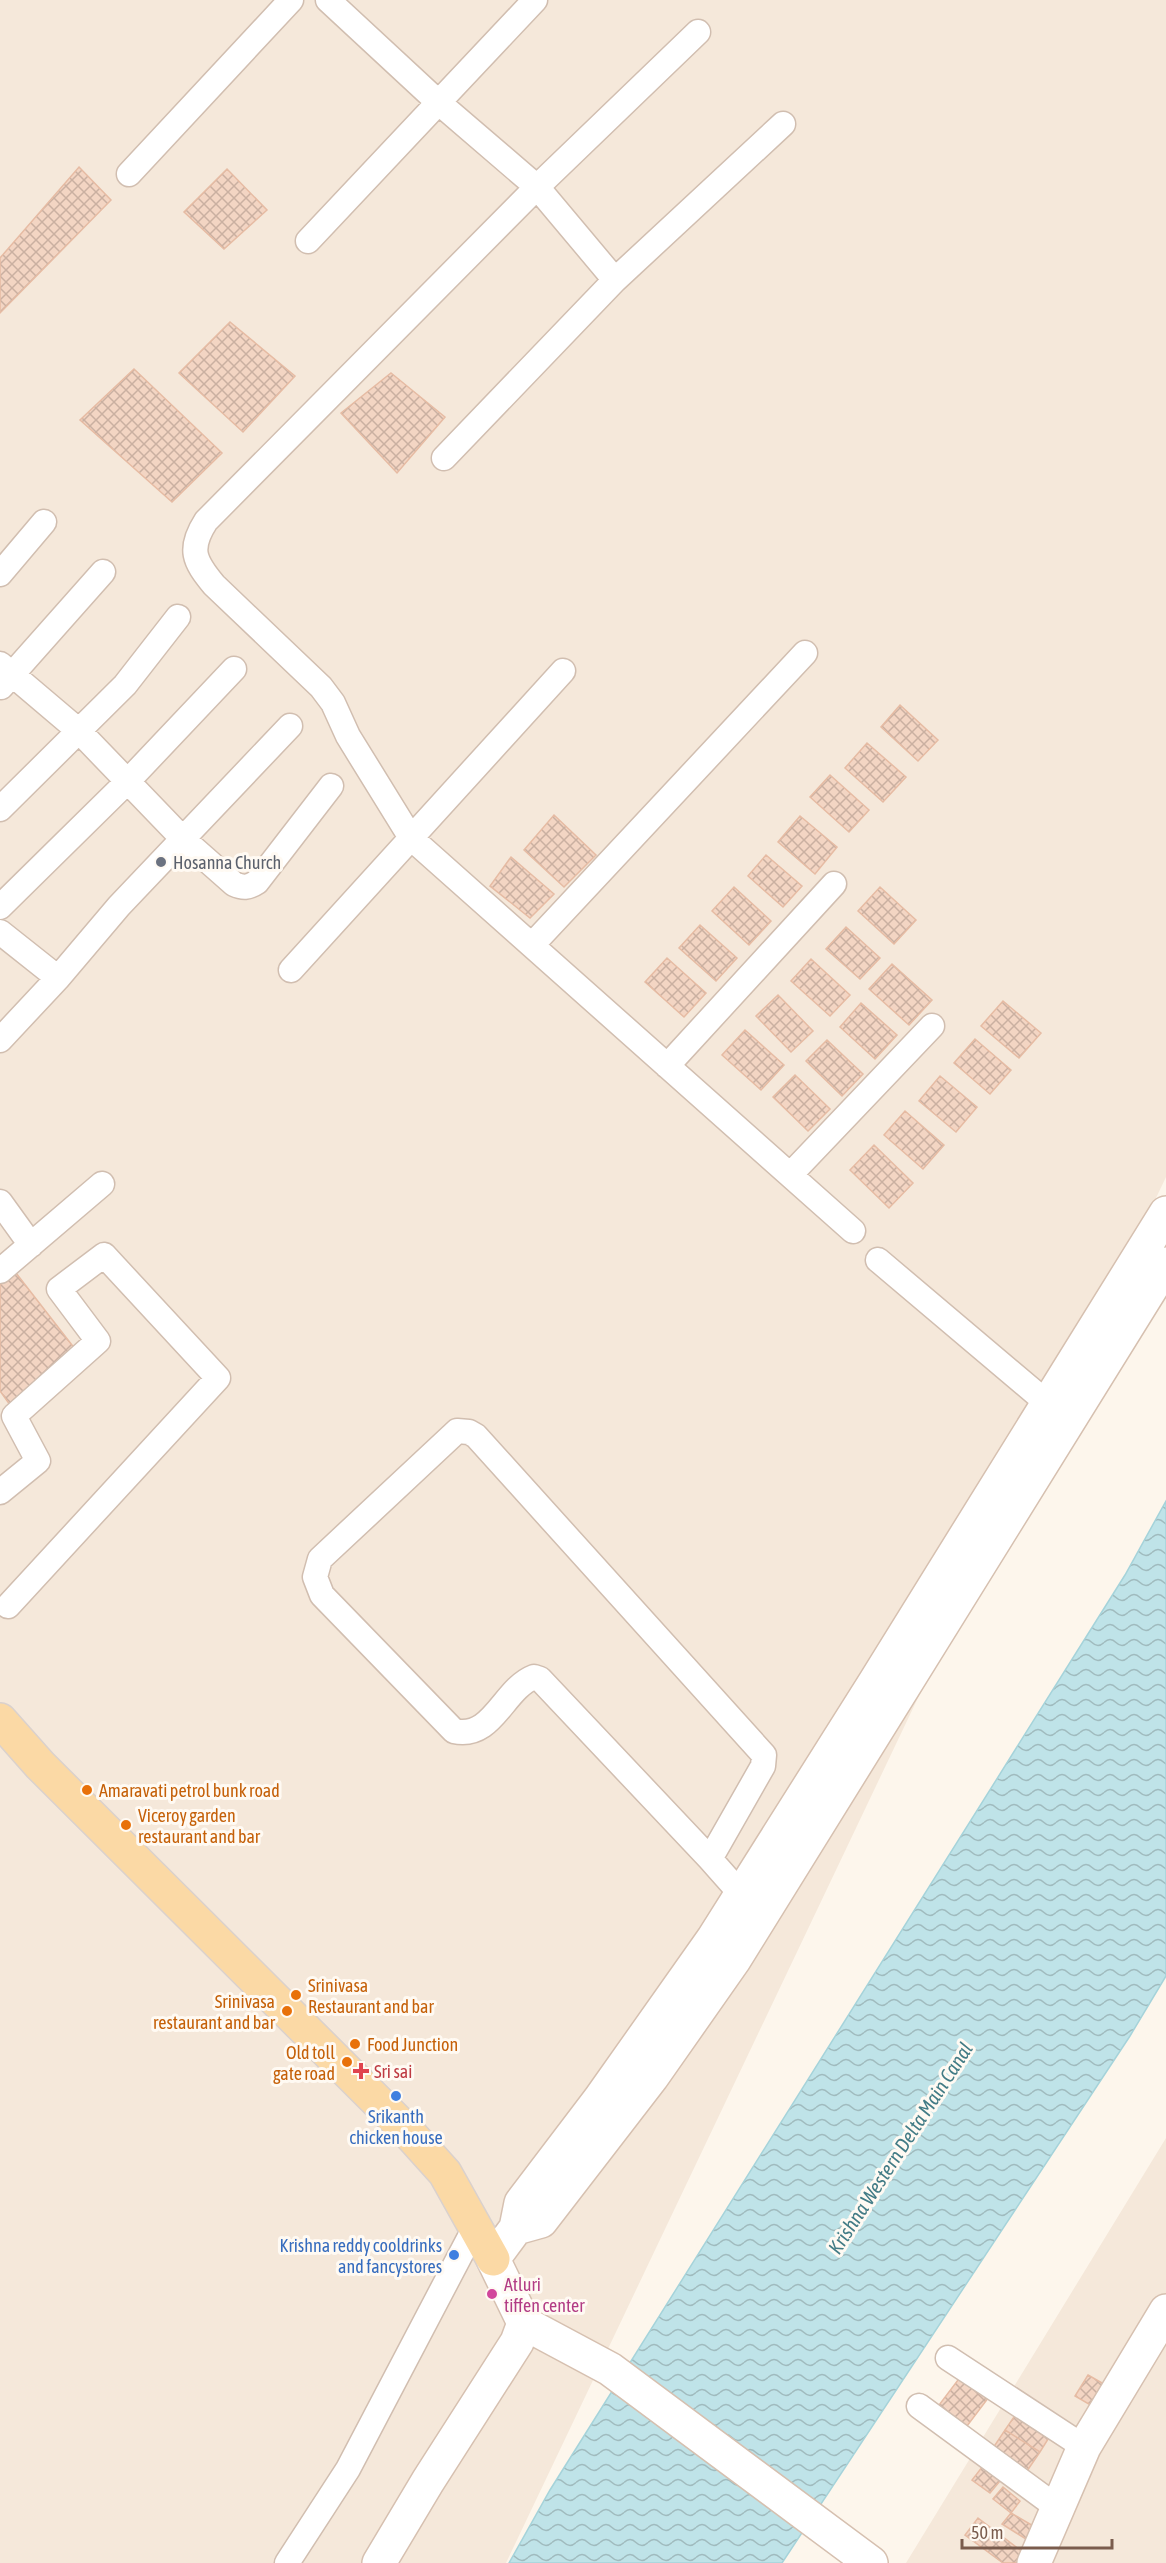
<svg xmlns="http://www.w3.org/2000/svg" width="1166" height="2563" viewBox="0 0 1166 2563" font-family="'Asap Condensed',sans-serif">
	<defs>
		<pattern id="water-waves" width="16" height="10" patternUnits="userSpaceOnUse" patternTransform="scale(1.5)"><rect width="16" height="10" fill="#bfe3e8"/><path d="M0 5q4-4 8 0t8 0" fill="none" stroke="#a0bbbe"/></pattern>
		<pattern id="building-cross-hatch" width="8" height="8" patternUnits="userSpaceOnUse" patternTransform="scale(1.5)"><rect width="8" height="8" fill="#f3d5c3"/><path d="M0 0l8 8M0 8l8-8" fill="none" stroke="#cab0a1"/></pattern>
	</defs>
	<rect width="100%" height="100%" fill="#fdf6ec"/>
	<path fill="#f5e8da" d="M0 0H1166V1177L506 2563H0Z
		M1166 2138V2563H906Z"/>
	<path fill="url(#water-waves)" stroke="#a5d3da" stroke-width="1.5" d="M1166 1501V1976L1130 2036 782 2563H509L550 2490 1125 1575Z"/>
	<path fill="url(#building-cross-hatch)" stroke="#e6bba3" stroke-width="1.5" d="M79 167 111 200 0 313V258Z
		M227 169 267 210 224 249 184 212Z
		M230 322 295 376 243 432 179 373Z
		M134 369 222 453 172 502 80 420Z
		M391 373 445 417 397 473 341 413Z
		M900 705 938 740 918 761 881 727Z
		M867 743 906 777 883 802 845 768Z
		M830 775 869 810 849 832 810 797Z
		M554 815 596 855 564 887 524 850Z
		M800 816 837 847 815 874 778 842Z
		M766 855 802 886 783 907 748 876Z
		M511 857 554 894 530 918 490 886Z
		M734 887 771 921 749 945 712 911Z
		M880 887 916 920 894 944 858 911Z
		M700 925 737 958 716 981 679 948Z
		M846 927 880 958 860 979 826 949Z
		M667 958 706 993 684 1017 645 982Z
		M811 959 850 995 830 1016 791 981Z
		M892 964 932 1000 909 1025 869 989Z
		M778 995 813 1031 791 1052 756 1016Z
		M1003 1001 1041 1033 1019 1058 981 1026Z
		M861 1003 897 1035 875 1059 840 1027Z
		M745 1030 784 1065 761 1090 722 1055Z
		M975 1039 1011 1070 990 1094 954 1063Z
		M827 1040 863 1074 842 1096 806 1061Z
		M795 1075 830 1109 808 1131 773 1097Z
		M940 1076 977 1107 956 1132 919 1101Z
		M905 1111 944 1145 923 1169 884 1135Z
		M874 1145 913 1183 889 1208 850 1170Z
		M16 1273 75 1349 10 1405 0 1391V1285Z
		M1088 2375 1111 2388 1099 2410 1075 2396Z
		M961 2376 989 2397 964 2430 936 2409Z
		M1016 2414 1050 2436 1040 2452 1005 2430Z
		M1005 2430 1040 2452 1025 2474 991 2451Z
		M986 2462 1004 2476 990 2493 972 2480Z
		M1003 2487 1020 2501 1011 2513 993 2499Z
		M1011 2513 1042 2531 1034 2544 1002 2524Z
		M978 2518 1028 2556 1025 2563H1003L965 2535Z"/>
	<g fill="none" stroke-linecap="round" stroke-linejoin="round">
		<defs>
			<path id="street" d="M328 0 438 102 537 187 615 280
				M698 32 537 187 206 521C188 549 194 561 214 585L321 687 333 703 348 736 411 838 853 1231
				M129 174 291 0
				M308 241 535 0
				M444 458 615 280 783 124
				M0 574 44 522
				M0 664 79 731 183 839 234 884C243 888 248 888 257 882L331 786
				M1 687 103 572
				M0 809 125 685 178 617
				M0 907 128 781 234 669
				M0 932 58 978
				M532 945 805 653
				M291 970 563 671
				M0 1040 58 978 119 906 290 726
				M667 1066 834 884
				M790 1175 932 1026
				M0 1202 31 1245
				M878 1260 1059 1413
				M0 1271 102 1184
				M0 1492 38 1461 14 1416 98 1341 59 1289 104 1255 218 1378 8 1606
				M710 1859 540 1679 534 1677C503 1689 493 1740 454 1731L322 1595 315 1577 320 1559 457 1431 469 1432 476 1436 764 1755 763 1766 710 1859 741 1894
				M948 2358 1084 2447
				M919 2406 1058 2508
				M287 2563 348 2469 474 2229"/>
			<path id="secondary" d="M516 2228 541 2221 652 2077 734 1960 1166 1264
				M524 2323 610 2369 871 2563
				M379 2563 428 2481 517 2342 524 2323 493 2259 516 2228 521 2203 600 2099 713 1939 875 1682 1166 1213
				M1034 2563 1084 2447 1166 2311"/>
			<path id="primary" d="M0 1720 40 1765 409 2133 445 2173 493 2259"/>
		</defs>
		<use href="#street" stroke="#d1beb0" stroke-width="27"/>
		<use href="#secondary" stroke="#d6c0b0" stroke-width="36"/>
		<use href="#primary" stroke="#dad1cd" stroke-width="36"/>
		<use href="#street" stroke="#fff" stroke-width="24"/>
		<use href="#secondary" stroke="#fff" stroke-width="33"/>
		<use href="#primary" stroke="#fbd9a5" stroke-width="33"/>
	</g>
	<circle fill="#6b7280" stroke="#fffaf3" stroke-width="2" cx="161" cy="862" r="6"/>
	<g fill="#e8710a" stroke="#fffaf3" stroke-width="2">
		<circle cx="87" cy="1790" r="6"/>
		<circle cx="126" cy="1825" r="6"/>
		<circle cx="296" cy="1995" r="6"/>
		<circle cx="287" cy="2011" r="6"/>
		<circle cx="355" cy="2044" r="6"/>
		<circle cx="347" cy="2062" r="6"/>
	</g>
	<path fill="#e0444e" stroke="#fffaf3" stroke-width="2" d="M358 2062h6v6h6v6h-6v6h-6v-6h-6v-6h6z"/>
	<g fill="#3f7fe0" stroke="#fffaf3" stroke-width="2">
		<circle cx="396" cy="2096" r="6"/>
		<circle cx="454" cy="2255" r="6"/>
	</g>
	<circle fill="#d1479c" stroke="#fffaf3" stroke-width="2" cx="492" cy="2294" r="6"/>
	<g text-anchor="middle" dominant-baseline="central" stroke-width="6" stroke-linejoin="round" paint-order="stroke">
		<g font-size="18" fill="#5b616d" stroke="#fffaf3" text-anchor="start">
			<text x="173" y="862">Hosanna Church</text>
		</g>
		<g font-size="18" fill="#c56008" stroke="#fffaf3" text-anchor="start">
			<text x="99" y="1790">Amaravati petrol bunk road</text>
			<text x="138" y="1815">Viceroy garden<tspan x="138" dy="21">restaurant and bar</tspan></text>
			<text x="308" y="1985">Srinivasa<tspan x="308" dy="21">Restaurant and bar</tspan></text>
			<text x="275" y="2001" text-anchor="end">Srinivasa<tspan x="275" dy="21">restaurant and bar</tspan></text>
			<text x="367" y="2044">Food Junction</text>
			<text x="335" y="2052" text-anchor="end">Old toll<tspan x="335" dy="21">gate road</tspan></text>
		</g>
		<g font-size="18" fill="#be3a42" stroke="#fffaf3" text-anchor="start">
			<text x="374" y="2071">Sri sai</text>
		</g>
		<g font-size="18" fill="#366cbe" stroke="#fffaf3">
			<text x="396" y="2116">Srikanth<tspan x="396" dy="21">chicken house</tspan></text>
			<text x="442" y="2245" text-anchor="end">Krishna reddy cooldrinks<tspan x="442" dy="21">and fancystores</tspan></text>
		</g>
		<g font-size="18" fill="#b23c85" stroke="#fffaf3" text-anchor="start">
			<text x="504" y="2284">Atluri<tspan x="504" dy="21">tiffen center</tspan></text>
		</g>
		<g font-size="20" font-style="italic" fill="#437c86" stroke="#fffaf3">
			<text transform="translate(900 2148) rotate(-57)">Krishna Western Delta Main Canal</text>
		</g>
	</g>
	<path d="M962 2539v9h150v-9" fill="none" stroke="#7a5c4d" stroke-width="3"/>
	<text x="971" y="2539" font-size="18" fill="#7a5c4d" stroke="#fffaf3" stroke-width="4.5" paint-order="stroke">50 m</text>
</svg>
